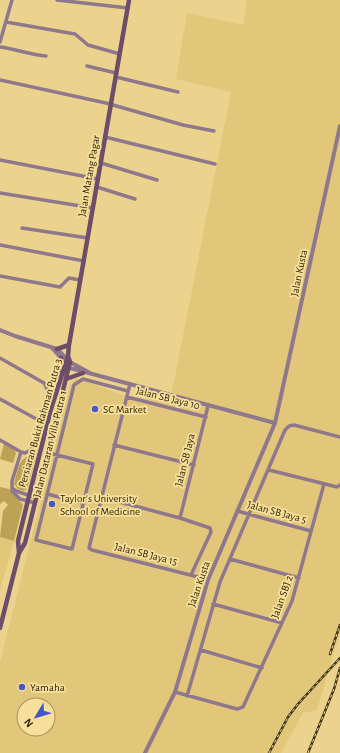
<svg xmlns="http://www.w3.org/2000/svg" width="340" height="753" viewBox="0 0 340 753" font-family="'Alegreya Sans',sans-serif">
	<rect width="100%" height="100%" fill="#ebd38e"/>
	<path fill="#e2c77a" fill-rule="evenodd" d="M247 0H340V632L317 710 303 713 281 753H0V663L70 384 76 378 123 395 170 402 231 92 176 79 187 13 243 25ZM24 705H48V729H24Z
		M0 537 14 541 0 591Z"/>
	<path fill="#bca255" d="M4 444 14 449 16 453 13 463 0 459Z
		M37 453 27 489 24 491 18 489 14 484C19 466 18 457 37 453Z
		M0 487 9 489 23 505 14 541 0 537 3 511 8 505 4 501 0 504Z"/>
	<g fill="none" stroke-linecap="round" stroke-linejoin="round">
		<path stroke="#90788c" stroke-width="3.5" d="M57 0 128 8
			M6 22 75 34 88 45 120 54
			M0 42 12 0
			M0 47C16 49 30 55 46 56
			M87 66 116 73
			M116 77 178 92
			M0 80 106 103 183 125 214 131
			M105 137 215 164
			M0 160 98 179
			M101 163 157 180
			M97 187 135 199
			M0 193 93 208
			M22 228 88 238
			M0 245 84 261
			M0 276 60 287 69 278 80 280
			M0 358 44 383 48 391 34 443 31 450 25 453 21 452 0 440
			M130 384 89 548 92 550 198 577
			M127 397 206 417
			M0 399 40 421
			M114 445 194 465
			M21 452 12 481V491L20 499 35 503
			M49 453 93 464 72 549 36 540 74 385 83 379 128 391
			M269 470 337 487 340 485
			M12 488 16 491 37 498
			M47 494 83 503
			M101 497 180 518 210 528 211 532 191 575
			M237 511 311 531
			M180 518 208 406
			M230 559 299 578
			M213 604 282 623
			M201 650 262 668
			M175 692 237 709 243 707 292 601 324 484
			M187 696 220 582 285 430 289 426 294 425 340 437"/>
		<path stroke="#90788c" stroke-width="4" d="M0 330 15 336 57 349 70 362 90 373
			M53 349 70 368 275 423
			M145 753 175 692 208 580 275 423 340 126"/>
		<path stroke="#6e4d6a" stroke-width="4.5" d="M57 349 69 345
			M61 378 58 369 61 358
			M66 379 83 373
			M19 553 25 543 70 362 68 356 69 345 129 0
			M0 628 19 553 18 541 29 496 51 409 68 356"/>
		<defs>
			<path id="rail" d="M330 654 340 625
				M269 753 288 717 298 704 340 658
				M308 753 334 689 340 668"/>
		</defs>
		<use href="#rail" stroke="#403514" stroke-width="2.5"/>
		<use href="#rail" stroke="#f8e09b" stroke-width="1" stroke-dasharray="3" stroke-linecap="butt"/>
	</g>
	<g fill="#4356ca" stroke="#f8e09b" stroke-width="1.5">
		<circle cx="95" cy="409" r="4"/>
		<circle cx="52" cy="504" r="4"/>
		<circle cx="22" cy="687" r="4"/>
	</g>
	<g text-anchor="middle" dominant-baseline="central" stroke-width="3.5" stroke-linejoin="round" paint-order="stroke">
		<g font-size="11" fill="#271e02" stroke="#f8e09b">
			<text transform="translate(89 176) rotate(-80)">Jalan Matang Pagar</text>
			<text transform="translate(299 273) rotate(-78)">Jalan Kusta</text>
			<text transform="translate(168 398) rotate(14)">Jalan SB Jaya 10</text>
			<text transform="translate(40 423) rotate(-74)">Persiaran Bukit Rahman Putra 3</text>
			<text transform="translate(50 444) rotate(-76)">Jalan Dataran Villa Putra 1</text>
			<text transform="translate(185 460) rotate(-76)">Jalan SB Jaya</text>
			<text transform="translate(277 512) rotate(15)">Jalan SB Jaya 5</text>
			<text transform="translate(146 554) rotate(14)">Jalan SB Jaya 15</text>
			<text transform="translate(199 584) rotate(-71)">Jalan Kusta</text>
			<text transform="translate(282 597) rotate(-70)">Jalan SBJ 2</text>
		</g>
		<g font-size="11" fill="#271e02" stroke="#f8e09b" text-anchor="start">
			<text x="103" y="409">SC Market</text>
			<text x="60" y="498">Taylor's University<tspan x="60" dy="13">School of Medicine</tspan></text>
			<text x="30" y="687">Yamaha</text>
		</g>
	</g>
	<g transform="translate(36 717) rotate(232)"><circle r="19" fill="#f8e09b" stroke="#a4925e"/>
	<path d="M0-3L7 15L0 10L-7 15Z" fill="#4356ca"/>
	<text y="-6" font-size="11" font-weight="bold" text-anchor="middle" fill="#271e02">N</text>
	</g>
</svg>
